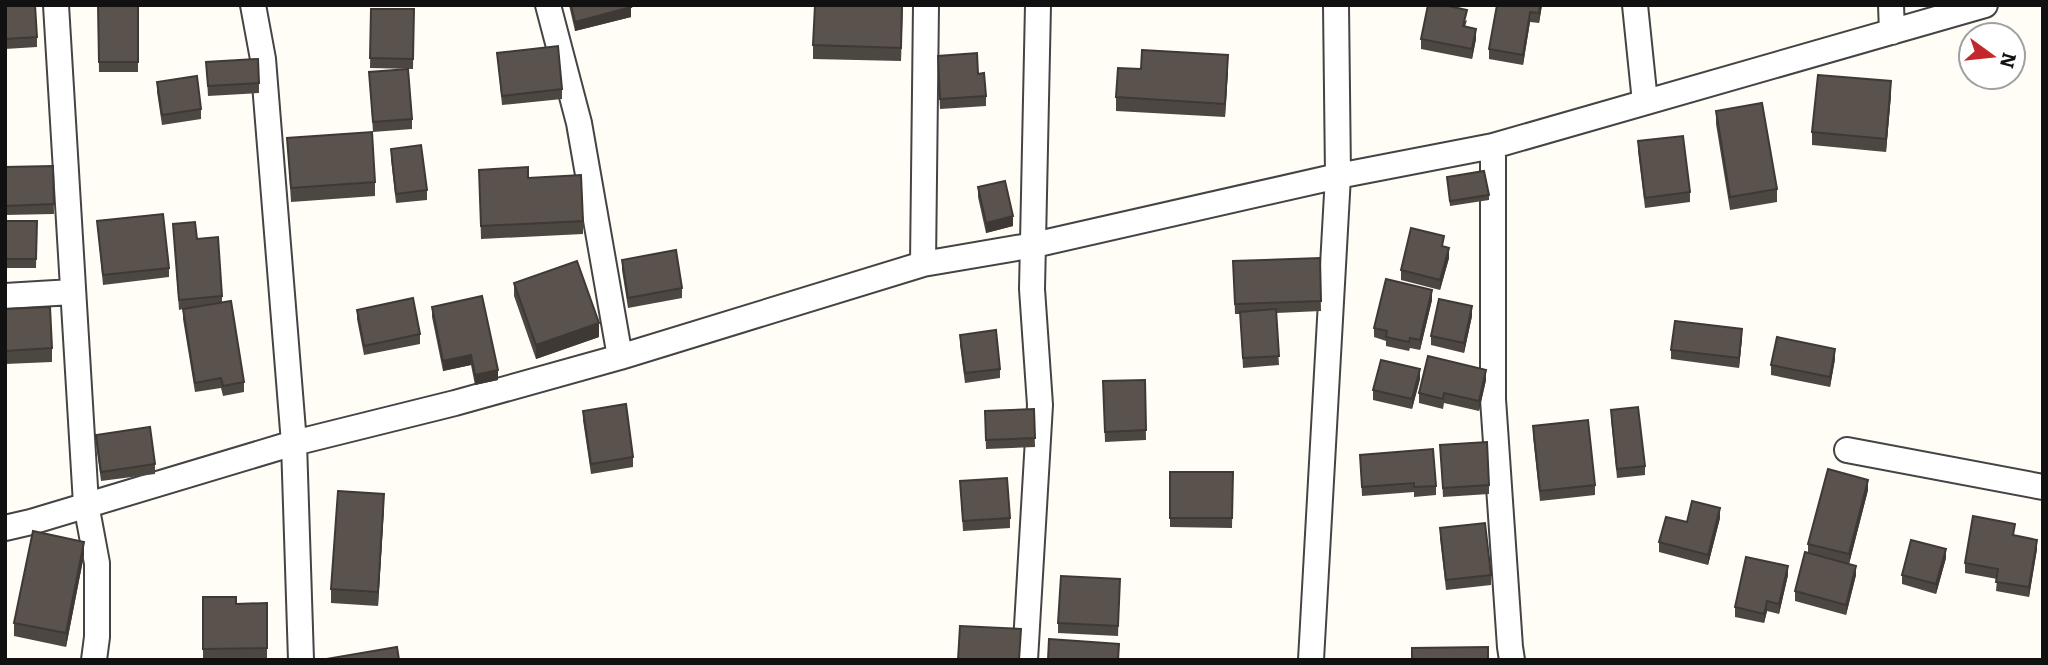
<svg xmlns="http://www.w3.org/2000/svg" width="2048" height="665" viewBox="0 0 2048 665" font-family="Bitter,serif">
	<rect width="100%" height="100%" fill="#fffdf5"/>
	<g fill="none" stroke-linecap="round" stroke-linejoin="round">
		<defs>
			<path id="minor" d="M56 5 86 504 97 563V637L94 660
				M253 5 263 59 294 443 301 660
				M548 5 579 123 620 357
				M1635 5 1645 102
				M1891 5 1892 32
				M1493 146V399L1510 647 1512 660
				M923 264 926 5
				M5 296 72 292
				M1847 450 2043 487
				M5 528 31 522 294 443 455 403 620 357 923 264 1034 245 1338 176 1493 146 1985 5
				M1025 660 1040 405 1032 289 1038 5
				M1311 660 1338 176 1336 5"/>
		</defs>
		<use href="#minor" stroke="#444" stroke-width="28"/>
		<use href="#minor" stroke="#fff" stroke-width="24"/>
	</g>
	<path fill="#4d4742" d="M98 5H138V72H99Z
		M569 5H630L631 17 575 31Z
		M903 5 901 61 813 59V45Z
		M1497 5H1542L1539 23 1530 22 1523 65 1489 59V49Z
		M5 6 37 37V47L5 49Z
		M371 9H414L413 69 370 68Z
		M1467 20 1465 27 1476 39 1472 59 1421 49V39Z
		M497 53 562 89V99L502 105Z
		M206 62 259 83V93L208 96Z
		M938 65 978 74 986 96V106L940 109Z
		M1141 69H1228L1225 117 1116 111V97Z
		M369 72 412 119V129L373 132Z
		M157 82 201 109V119L162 125 157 92Z
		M1891 95 1886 152 1812 145V132Z
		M1716 111 1777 189V202L1730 210 1716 124Z
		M287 138 375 182V196L291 202Z
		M1638 141 1690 192V202L1645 208 1638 151Z
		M391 149 427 190V200L396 203 391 159Z
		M53 166 54 214 5 215V167Z
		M479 170 528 178 583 221V234L481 239Z
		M1447 177 1489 195V200L1450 206Z
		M978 187 1013 226 986 233 978 197Z
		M5 221H37L36 268H5Z
		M97 221 169 268V277L103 285Z
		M173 224 197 239 222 296V303L244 382V392L223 396 221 388 195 392 183 319V309L179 310Z
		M1444 247 1449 258 1440 290 1401 280V270Z
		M1320 258 1321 311 1276 313 1279 365 1243 368 1240 314H1235L1233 261Z
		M622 260 682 288V298L628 308 622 270Z
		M514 283 599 337 536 359 514 296Z
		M1432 300 1420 350 1410 348 1409 351 1386 346V341L1374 337V328Z
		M432 307 498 380 475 385 471 365 443 371 432 317Z
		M5 309 52 348V362L5 364Z
		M357 310 420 334V344L364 355 357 319Z
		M1472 316 1464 353 1431 345V336Z
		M960 335 1000 369V378L965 383 960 345Z
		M1742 338 1739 368 1671 359V350Z
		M1835 359 1830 387 1771 375V365Z
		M1420 379 1412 409 1373 400V390Z
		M1145 380 1146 440 1105 442 1103 381Z
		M1486 380 1479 411 1444 403 1443 409 1419 403V393Z
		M1034 409 1035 447 986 449 985 421Z
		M1611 410 1645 466V475L1617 478 1611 419Z
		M583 411 633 457V467L591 474 583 420Z
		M1533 426 1595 485V495L1540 501 1533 436Z
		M96 435 155 464V474L101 481 96 444Z
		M1440 445 1489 485V494L1443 497Z
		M1360 455 1436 486V495L1414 497V492L1362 496Z
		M1170 472H1233L1232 528 1170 527Z
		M960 481 1010 518V528L963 531Z
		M1868 490 1849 564 1856 575 1846 615 1795 601V591L1808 553V544Z
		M384 507 378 606 331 603V589Z
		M1720 518 1708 565 1659 552V542L1687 522Z
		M1440 528 1491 575V585L1446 590 1440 538Z
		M2015 536 2037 549 2029 597 1996 591 1997 579 1965 573V563Z
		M84 555 66 647 14 636V623Z
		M1946 558 1936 594 1902 584V575Z
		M1788 575 1779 614 1767 611 1764 623 1735 617V607Z
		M1120 579 1118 636 1058 633V623Z
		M203 597 236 604 267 603V658H203Z"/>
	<path fill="#3f3936" d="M1540 5H1542L1539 23V13Z
		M631 7V17L575 31V22Z
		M1530 12V22L1523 65V55Z
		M1476 29V39L1472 59V49Z
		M1228 55V69L1225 117V104Z
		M1891 81V95L1886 152V139Z
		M1013 216V226L986 233V223Z
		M1449 248V258L1440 290V280Z
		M1432 290V300L1420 350V340Z
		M1472 306V316L1464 353V343Z
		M599 323V337L536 359V345Z
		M1742 329V338L1739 368V358Z
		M1835 349V359L1830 387V377Z
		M471 355V365L443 371V361Z
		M1420 369V379L1412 409V399Z
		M498 370V380L475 385V375Z
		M1486 370V380L1479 411V401Z
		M1868 480V490L1849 564V554Z
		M384 494V507L378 606V592Z
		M1720 508V518L1708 565V555Z
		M2037 540V549L2029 597V587Z
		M84 542V555L66 647V633Z
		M1946 549V558L1936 594V584Z
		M1788 566V575L1779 614V604Z
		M1856 566V575L1846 615V605Z
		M1767 601V611L1764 623V614Z"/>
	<path fill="#5a524d" stroke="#3f3936" stroke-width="2" d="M19 5H35L37 37 5 39V6Z
		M98 5H138V62H99Z
		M571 5H630L631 7 575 22Z
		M815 5H902L901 48 813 45Z
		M1428 5H1444L1467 10 1463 26 1476 29 1472 49 1421 39Z
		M1497 5H1540L1539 13 1530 12 1523 55 1489 49Z
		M371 9H414L413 59 370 58Z
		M558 46 562 89 502 96 497 53Z
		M1142 50 1228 55 1225 104 1116 97 1118 68 1141 69Z
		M977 53 978 74 984 73 986 96 940 99 938 56Z
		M258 59 259 83 208 86 206 62Z
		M408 69 412 119 373 122 369 72Z
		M1818 75 1891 81 1886 139 1812 132Z
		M197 76 201 109 162 115 157 82Z
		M1762 103 1777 189 1730 197 1716 111Z
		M372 132 375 182 291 188 287 138Z
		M1683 136 1690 192 1645 198 1638 141Z
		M421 145 427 190 396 194 391 149Z
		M53 166 54 204 5 206V167Z
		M528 167V178L581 175 583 221 481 226 479 170Z
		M1484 171 1489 195 1450 201 1447 177Z
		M1005 181 1013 216 986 223 978 187Z
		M163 214 169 268 103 275 97 221Z
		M5 221H37L36 259H5Z
		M195 222 197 239 218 237 222 296 179 300 173 224Z
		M1411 228 1444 236 1442 246 1449 248 1440 280 1401 270Z
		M676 250 682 288 628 298 622 260Z
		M1320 258 1321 301 1235 304 1233 261Z
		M577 261 599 323 536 345 514 283Z
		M1386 279 1432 290 1420 340 1410 338 1409 342 1386 337 1387 331 1374 328Z
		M482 296 498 370 475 375 471 355 443 361 432 307Z
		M413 298 420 334 364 346 357 310Z
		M1439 299 1472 306 1464 343 1431 336Z
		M231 301 244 382 223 386 221 378 195 383 183 309Z
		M50 307 52 348 5 351V309Z
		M1276 309 1279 356 1243 358 1240 312Z
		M1675 321 1742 329 1739 358 1671 350Z
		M996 330 1000 369 965 373 960 335Z
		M1777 337 1835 349 1830 377 1771 365Z
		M1428 356 1486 370 1479 401 1444 393 1443 399 1419 393Z
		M1381 360 1420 369 1412 399 1373 390Z
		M1145 380 1146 430 1105 432 1103 381Z
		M626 404 633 457 591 464 583 411Z
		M1638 407 1645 466 1617 469 1611 410Z
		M1034 409 1035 438 986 440 985 411Z
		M1588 420 1595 485 1540 491 1533 426Z
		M150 427 155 464 101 472 96 435Z
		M1487 442 1489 485 1443 488 1440 445Z
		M1433 449 1436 486 1414 487V483L1362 487 1360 455Z
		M1828 469 1868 480 1849 554 1808 544Z
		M1170 472H1233L1232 518H1170Z
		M1007 478 1010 518 963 521 960 481Z
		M338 491 384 494 378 592 331 589Z
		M1692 501 1720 508 1708 555 1659 542 1666 517 1687 522Z
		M1973 516 2015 524 2013 535 2037 540 2029 587 1996 582 1998 569 1965 563Z
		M1485 523 1491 575 1446 580 1440 528Z
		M33 531 84 542 66 633 14 623Z
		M1911 540 1946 549 1936 584 1902 575Z
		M1805 552 1856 566 1846 605 1795 591Z
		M1746 557 1788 566 1779 604 1767 601 1764 614 1735 607Z
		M1061 576 1120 579 1118 626 1058 623Z
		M203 597H236V604L267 603V648L203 649Z
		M960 626 1021 629 1019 660H958Z
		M1049 639 1119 644 1118 660H1048Z
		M397 647 399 660H326V659Z
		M1488 647V660H1412V648Z"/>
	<rect width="2048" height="665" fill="none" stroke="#111111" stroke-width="14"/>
	<g transform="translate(1992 56) rotate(105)"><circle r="33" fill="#ffffff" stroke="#a0a0a0" stroke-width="2"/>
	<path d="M0-5L12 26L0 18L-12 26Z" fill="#c4262e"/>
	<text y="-10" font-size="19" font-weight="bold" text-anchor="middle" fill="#111111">N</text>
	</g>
</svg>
